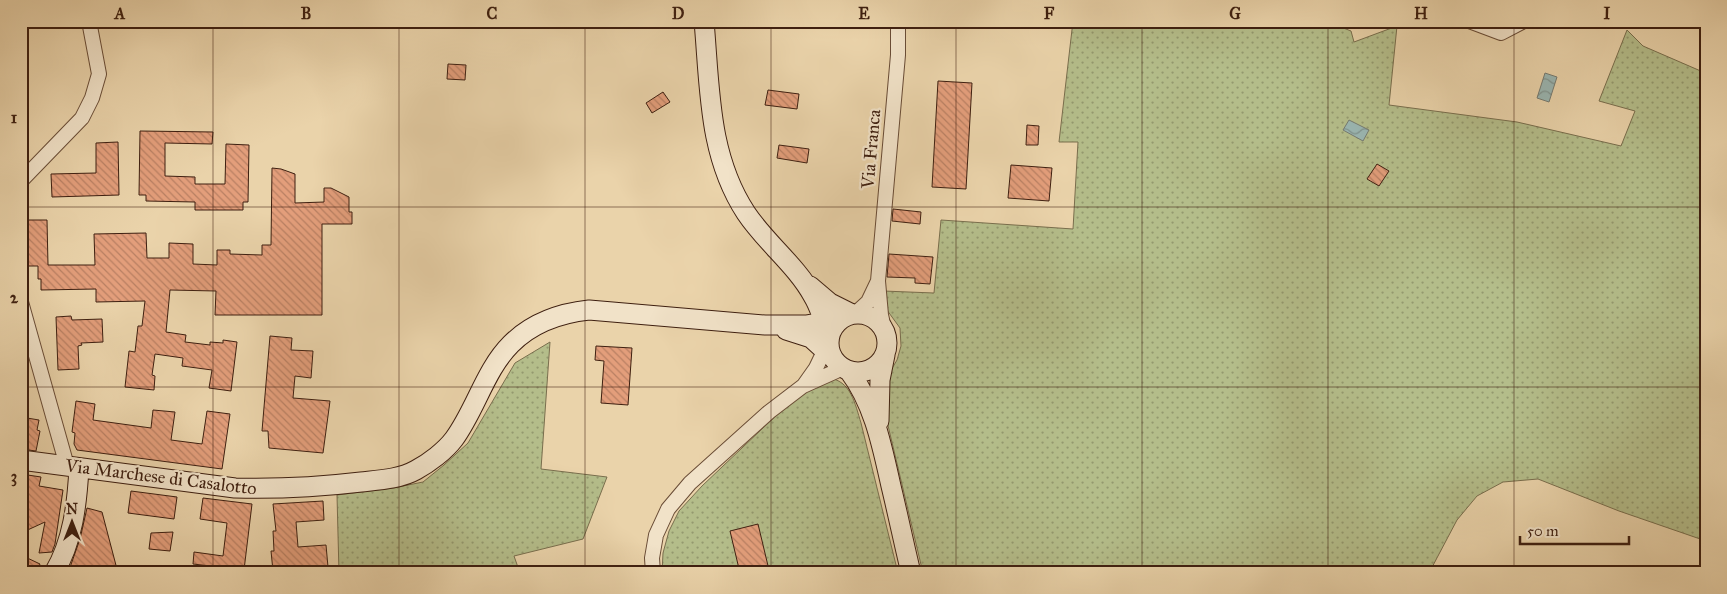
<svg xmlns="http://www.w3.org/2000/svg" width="1727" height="594" viewBox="0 0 1727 594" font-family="'IM FELL Great Primer',serif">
	<defs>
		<pattern id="grass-dots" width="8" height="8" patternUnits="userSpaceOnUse" patternTransform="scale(1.25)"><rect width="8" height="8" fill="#b4bd8a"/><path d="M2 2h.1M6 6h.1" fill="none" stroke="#94996f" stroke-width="1.8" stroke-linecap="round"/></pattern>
		<pattern id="water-waves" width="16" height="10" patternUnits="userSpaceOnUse" patternTransform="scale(1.25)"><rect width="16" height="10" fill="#9ab6b2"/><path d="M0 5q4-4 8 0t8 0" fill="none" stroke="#7f938f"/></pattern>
		<pattern id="building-back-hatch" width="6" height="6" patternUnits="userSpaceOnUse" patternTransform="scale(1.25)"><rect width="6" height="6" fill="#e39e7b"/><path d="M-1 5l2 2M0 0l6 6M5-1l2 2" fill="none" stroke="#b98063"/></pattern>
	</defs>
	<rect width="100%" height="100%" fill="#ead3aa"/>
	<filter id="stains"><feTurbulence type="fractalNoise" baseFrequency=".004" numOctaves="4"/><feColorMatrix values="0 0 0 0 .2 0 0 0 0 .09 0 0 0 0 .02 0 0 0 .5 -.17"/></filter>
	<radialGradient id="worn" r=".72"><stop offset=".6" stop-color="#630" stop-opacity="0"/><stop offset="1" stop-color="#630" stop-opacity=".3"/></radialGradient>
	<path fill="url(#grass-dots)" stroke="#796e4d" d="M1073 21H1326L1351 31 1354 42 1397 26 1389 105 1517 122 1621 146 1635 111 1599 101 1627 30 1643 46 1703 72 1706 75V541L1619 511 1538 479 1503 482 1477 496 1457 520 1429 573H923L881 396 884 382 897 360 901 346 900 328 884 306 883 291 934 293 941 220 1073 229 1078 142H1059Z
		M550 342 541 469 607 477 583 539 514 556 520 573H339L337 495 393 488 423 482 444 465 468 443 515 363Z
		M828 378C851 380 855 404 861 423L898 573H662L663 553 669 531 679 511 702 486 803 390Z"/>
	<path fill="url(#water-waves)" stroke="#757a71" d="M1545 73 1557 77 1549 102 1537 98Z
		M1349 120 1369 130 1363 141 1343 130Z"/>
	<path fill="url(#building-back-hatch)" stroke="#3e1f10" d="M448 64 466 65 465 80 447 79Z
		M938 81 972 83 966 189 932 187Z
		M768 90 799 94 797 109 765 105Z
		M663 92 670 102 652 113 646 103Z
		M1027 125 1039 126 1038 145H1026Z
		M140 131 213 132 212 144 165 143V176L195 177V184H225L226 144 249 145 248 202H243V210H195V202L146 201V195H139Z
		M118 142 119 195 52 197 51 174 96 173V143Z
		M779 145 809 149 807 163 777 158Z
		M1377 164 1389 171 1379 186 1367 179Z
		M1011 165 1052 168 1049 201 1008 198Z
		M272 168 281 169 295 174V203L324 202V188H331L349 197V212H352V224H322V315H215L216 291 170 290 166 332 186 335 185 342 210 345V342L223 343V340L237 342 231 391 209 388 212 370 182 366 183 358 155 354 152 375 155 376 154 390 125 387 129 351 135 352 138 326H142L145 301 96 302V289L41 290V279H38V266H26V220H47L48 265H95L94 234 146 233 147 258H169V243L193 244V264L217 265V250H230V254L262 255V245H271Z
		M893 209 921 212 920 224 892 221Z
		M889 254 933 257 930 284 915 283V278L887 277Z
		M71 316 72 320 102 319 103 342 81 343 82 345 78 346 79 369 58 370 56 317Z
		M270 336 292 338 291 350 313 351 311 378 295 376 293 398 330 401 323 453 269 448 268 431H262Z
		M596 346 632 348 628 405 601 403 604 361 595 360Z
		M76 401 95 404 93 420 151 428 153 410 175 412 171 440 202 444 207 411 230 414 222 469 77 450 74 444 75 433 72 432Z
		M21 417 39 420 37 430 40 431 36 451 21 449Z
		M21 474 41 477 39 486 63 490 55 544 52 552 39 553 45 522 21 533 23 499H21Z
		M131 491 177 497 174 519 128 513Z
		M203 498 252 504 244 570 193 564 194 552 223 556 227 523 200 519Z
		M323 501 324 520 296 522 298 547 326 545 328 567 273 571 271 551H274L273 531H276L273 504Z
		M87 508 102 512 118 573H68L80 539Z
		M758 524 769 570 760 573H740L730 531Z
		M173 532 170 551 149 549 151 533Z
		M21 555 40 564 36 573H21Z"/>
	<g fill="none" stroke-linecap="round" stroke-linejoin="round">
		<defs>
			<path id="street" d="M1469 21 1501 33 1524 21
				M21 181 82 118 92 98 99 74 89 21
				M21 302 67 466
				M856 313 868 302 878 281
				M884 328 881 315 878 281 898 55V21
				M804 385 816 368 828 343
				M653 573 652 558 656 535 668 509 690 483 769 412 803 386 843 368"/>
			<path id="secondary" d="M704 21C710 88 708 155 746 213 766 243 796 265 813 296 821 309 825 325 829 340
				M810 286 830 303 852 314
				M829 343a29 29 0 1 1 58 0a29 29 0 1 1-58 0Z
				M786 330 811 338 833 358
				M849 371C874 404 882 446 891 486 898 515 904 544 911 573
				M879 421 880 380 885 355
				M21 460 235 488C277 489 319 487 361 482 379 480 400 479 416 470 429 463 445 451 454 439 476 409 485 370 511 344 532 323 561 313 589 310L765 325H806L841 319
				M54 573C73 541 77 504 79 468"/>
		</defs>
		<use href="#street" stroke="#694c36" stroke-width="16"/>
		<use href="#secondary" stroke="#3e1f10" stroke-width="21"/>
		<use href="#street" stroke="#f1e2c8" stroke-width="14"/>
		<use href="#secondary" stroke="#f1e2c8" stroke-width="19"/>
	</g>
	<path fill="none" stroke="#3e1f10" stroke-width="1" stroke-opacity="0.55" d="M213 21V573M399 21V573M585 21V573M771 21V573M956 21V573M1142 21V573M1328 21V573M1514 21V573M21 207H1706M21 387H1706"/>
	<g text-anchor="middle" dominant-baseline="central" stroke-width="4.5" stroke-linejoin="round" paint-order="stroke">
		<g font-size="18" fill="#3e1f10" stroke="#f1e2c8">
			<text transform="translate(871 149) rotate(-85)">Via Franca</text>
			<text transform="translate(161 477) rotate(7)">Via Marchese di Casalotto</text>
		</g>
	</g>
	<rect width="1727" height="594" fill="none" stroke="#ead3aa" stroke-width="55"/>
	<g transform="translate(72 522)" stroke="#f1e2c8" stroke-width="4" paint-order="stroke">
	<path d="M0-4L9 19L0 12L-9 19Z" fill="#3e1f10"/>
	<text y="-8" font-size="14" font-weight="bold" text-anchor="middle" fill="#3e1f10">N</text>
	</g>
	<path d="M1520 536v8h109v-8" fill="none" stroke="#3e1f10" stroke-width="2.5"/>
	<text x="1527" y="536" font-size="15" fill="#3e1f10" stroke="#f1e2c8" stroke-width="4" paint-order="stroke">50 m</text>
	<rect x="28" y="28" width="1672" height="538" fill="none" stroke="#3e1f10" stroke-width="2"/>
	<g font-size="16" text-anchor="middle" font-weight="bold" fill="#3e1f10">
		<text x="120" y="19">A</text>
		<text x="306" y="19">B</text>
		<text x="492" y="19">C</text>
		<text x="678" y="19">D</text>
		<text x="864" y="19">E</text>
		<text x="1049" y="19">F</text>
		<text x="1235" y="19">G</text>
		<text x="1421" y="19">H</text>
		<text x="1607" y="19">I</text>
		<text x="14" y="123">1</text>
		<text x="14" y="303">2</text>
		<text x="14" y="482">3</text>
	</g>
	<rect width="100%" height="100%" filter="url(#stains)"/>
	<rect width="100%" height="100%" fill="url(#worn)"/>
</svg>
